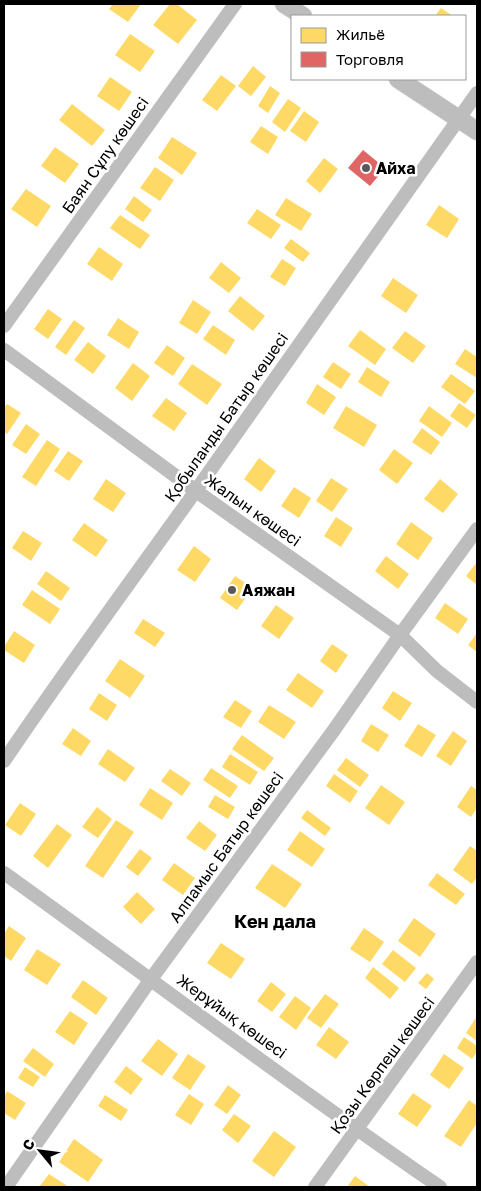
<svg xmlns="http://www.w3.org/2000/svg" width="481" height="1191" viewBox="0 0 481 1191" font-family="'Golos Text',sans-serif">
	<rect width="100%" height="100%" fill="#fff"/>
	<path fill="#ffd966" d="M113 4H141L128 22 109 9Z
		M170 4H177L197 20 178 44 153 25Z
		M441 8 453 16H435Z
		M130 34 155 51 140 72 115 55Z
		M253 66 266 77 251 96 238 86Z
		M221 75 236 86 217 111 202 100Z
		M110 77 132 92 119 111 97 96Z
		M270 86 280 93 268 113 258 106Z
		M288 99 301 108 285 132 272 122Z
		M72 104 105 130 92 146 59 120Z
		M304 111 319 122 306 142 290 131Z
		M261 126 278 137 268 154 250 142Z
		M172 137 197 153 182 175 158 158Z
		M55 147 79 164 65 183 41 166Z
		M324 158 338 169 320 193 306 181Z
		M155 167 174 180 160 201 140 188Z
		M26 189 51 206 37 227 11 209Z
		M134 196 152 210 143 222 125 209Z
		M286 198 312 214 301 231 275 215Z
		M439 205 459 219 447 238 426 225Z
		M257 209 281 225 271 239 247 223Z
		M120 215 150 235 140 249 110 228Z
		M291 239 310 253 303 262 284 248Z
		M99 247 123 264 112 281 87 264Z
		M282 259 296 268 285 286 270 277Z
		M221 262 241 278 229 293 209 278Z
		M393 278 418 295 406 313 381 296Z
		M240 296 265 316 253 331 228 311Z
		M193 300 211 312 197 334 179 323Z
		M48 309 62 319 48 339 34 329Z
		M118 318 139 332 129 349 107 335Z
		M74 320 85 328 66 355 55 347Z
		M213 325 235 340 226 355 203 339Z
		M360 330 386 349 375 365 348 346Z
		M405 331 426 346 413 363 392 348Z
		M88 342 106 356 93 374 74 360Z
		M167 345 185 358 173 376 154 363Z
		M465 349 477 357V378L455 364Z
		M333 362 351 374 341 389 323 377Z
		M133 363 150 376 132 401 115 388Z
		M192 364 222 384 207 405 178 384Z
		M367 367 390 382 381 397 358 382Z
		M451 374 475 391 465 404 441 387Z
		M317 384 336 397 324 415 306 403Z
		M166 398 187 413 174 431 152 416Z
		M459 403 476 415 467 428 450 416Z
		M7 404 21 413 7 434 4 432V408Z
		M346 406 377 425 364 447 333 428Z
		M429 406 452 423 442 437 419 421Z
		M26 424 40 434 26 454 12 445Z
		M422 428 440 442 431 455 412 442Z
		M47 440 60 449 36 486 22 477Z
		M394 449 413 463 397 484 379 470Z
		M68 451 83 461 69 481 54 471Z
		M259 458 276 471 261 492 244 479Z
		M331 478 348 489 332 512 316 501Z
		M106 479 126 493 113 512 93 499Z
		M440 479 458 494 443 513 424 499Z
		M294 487 311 498 299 518 281 506Z
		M336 517 353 528 341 547 324 536Z
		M411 522 433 538 418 560 396 544Z
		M84 523 108 540 96 557 72 540Z
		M23 531 42 543 31 561 12 548Z
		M194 546 211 559 195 582 177 570Z
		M386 556 409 574 398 589 375 571Z
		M477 562V585L466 576Z
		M46 571 70 588 61 601 37 584Z
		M235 576 253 588 237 610 220 598Z
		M32 590 60 609 50 624 22 605Z
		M445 603 468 619 458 634 435 618Z
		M276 605 294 618 279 639 261 626Z
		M143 619 165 633 155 647 134 633Z
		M14 631 35 645 24 663 4 650V647Z
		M477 633V652L468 645Z
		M332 644 348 655 336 673 320 661Z
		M120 659 145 676 130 698 105 681Z
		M298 673 324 691 312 708 286 690Z
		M393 691 412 703 400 721 382 708Z
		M99 693 117 705 107 721 89 709Z
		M235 700 252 711 241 728 223 717Z
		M269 705 296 722 284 739 258 722Z
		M371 724 389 735 378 752 361 741Z
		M418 724 436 735 422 757 404 746Z
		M73 728 91 741 81 756 62 744Z
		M453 731 467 741 451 766 436 756Z
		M242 735 274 758 264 771 232 749Z
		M108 749 135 768 125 782 98 764Z
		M230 754 258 772 250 785 222 767Z
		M346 758 369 775 360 787 337 770Z
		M211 768 238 786 230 798 203 780Z
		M170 769 191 783 182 796 161 781Z
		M334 774 358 791 350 803 326 786Z
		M381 785 405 802 389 825 365 808Z
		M471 786 477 790V808L471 817 457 807Z
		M150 788 173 803 162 820 139 805Z
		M215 795 235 807 228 819 208 807Z
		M20 803 36 814 21 836 5 825Z
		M97 807 112 819 98 838 82 827Z
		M307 810 331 828 325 836 301 818Z
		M116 820 134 832 103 878 85 866Z
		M199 821 217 835 205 851 186 838Z
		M57 824 72 835 48 868 33 856Z
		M300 831 325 849 312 867 287 850Z
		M470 846 477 851V877L472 884 453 870Z
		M140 849 152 858 138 876 126 867Z
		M174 863 195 878 183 895 162 880Z
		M272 864 302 884 285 908 255 888Z
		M437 873 465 894 456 905 428 885Z
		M137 892 155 909 141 924 123 907Z
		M414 918 436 934 420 957 398 941Z
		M9 926 26 938 11 961 4 956V934Z
		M364 928 384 942 370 962 350 949Z
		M221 943 245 959 231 979 207 963Z
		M37 949 61 964 47 985 24 970Z
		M393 950 416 968 405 982 382 964Z
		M373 967 399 988 390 999 365 978Z
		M427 973 434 979 426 989 418 983Z
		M83 980 108 998 96 1015 71 997Z
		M271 982 286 994 272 1012 257 1001Z
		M325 994 339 1004 321 1028 307 1018Z
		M295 996 311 1008 296 1030 279 1017Z
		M70 1011 88 1023 74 1045 55 1032Z
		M477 1016V1041L466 1033Z
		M329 1027 349 1042 336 1059 316 1045Z
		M464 1037 477 1046V1052L472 1059 457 1048Z
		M158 1039 178 1054 162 1076 141 1061Z
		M33 1048 54 1064 45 1077 23 1061Z
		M188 1054 206 1066 190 1090 172 1078Z
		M444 1054 464 1068 449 1089 430 1075Z
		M126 1066 143 1079 131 1095 114 1082Z
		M25 1067 40 1077 33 1087 18 1078Z
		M228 1085 241 1095 227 1114 214 1105Z
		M7 1091 26 1103 15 1120 4 1113V1097Z
		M413 1093 432 1106 417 1127 398 1114Z
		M189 1094 204 1104 191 1125 175 1115Z
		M105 1095 128 1110 121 1121 98 1106Z
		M469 1100 477 1106V1123L461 1147 444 1136Z
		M234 1114 251 1126 238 1143 222 1130Z
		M274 1131 296 1147 274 1177 252 1161Z
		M74 1139 103 1160 88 1182 59 1162Z
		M49 1174 69 1187H39Z
		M355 1176 370 1187H347Z"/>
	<path fill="#e06666" d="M363 150 385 168 370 186 348 168Z"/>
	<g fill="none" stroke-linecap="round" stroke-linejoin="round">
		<defs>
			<path id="major" d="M284 4 303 16
				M398 79 477 131"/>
		</defs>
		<use href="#major" stroke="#dbdbdb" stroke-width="19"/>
		<path stroke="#bdbdbd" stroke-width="14" d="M4 326 235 4
			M4 350 196 491 400 635 437 671 477 702
			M4 761C66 669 132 580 197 489 291 358 383 225 477 93
			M4 873C149 977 292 1086 440 1187
			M6 1187 151 979 334 730 400 635 477 529
			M315 1187 477 962"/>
		<use href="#major" stroke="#bdbdbd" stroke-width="18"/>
	</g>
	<g fill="#595959" stroke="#fff" stroke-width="2">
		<circle cx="366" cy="168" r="5"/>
		<circle cx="232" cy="590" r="5"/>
	</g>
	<g text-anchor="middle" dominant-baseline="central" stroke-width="5" stroke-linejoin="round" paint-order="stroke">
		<g font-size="16" fill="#000" stroke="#fff">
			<text transform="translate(105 155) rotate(-55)">Баян Сұлу көшесі</text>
			<text transform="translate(226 417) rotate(-55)">Қобыланды Батыр көшесі</text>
			<text transform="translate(253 510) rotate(35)">Жалын көшесі</text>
			<text transform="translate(226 847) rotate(-54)">Алпамыс Батыр көшесі</text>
			<text transform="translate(232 1016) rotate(36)">Жерұйық көшесі</text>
			<text transform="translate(382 1065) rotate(-54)">Қозы Көрпеш көшесі</text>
		</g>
		<g font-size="16" font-weight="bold" fill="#000" stroke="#fff" text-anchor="start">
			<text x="376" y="168">Айха</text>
			<text x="242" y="590">Аяжан</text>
		</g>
		<g font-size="18" font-weight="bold" fill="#000" stroke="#fff">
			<text x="275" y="921">Кен дала</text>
		</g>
	</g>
	<rect width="481" height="1191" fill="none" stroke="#000000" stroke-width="10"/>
	<rect x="291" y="15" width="175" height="65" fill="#ffffff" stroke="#999999"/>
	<rect x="301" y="28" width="25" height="15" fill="#ffd966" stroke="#999999"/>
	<text x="336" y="40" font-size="15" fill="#000000">Жильё</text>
	<rect x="301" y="52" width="25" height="15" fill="#e06666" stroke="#999999"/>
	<text x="336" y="65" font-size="15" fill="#000000">Торговля</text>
	<g transform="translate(40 1151) rotate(299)" stroke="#ffffff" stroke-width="4" paint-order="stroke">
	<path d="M0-4L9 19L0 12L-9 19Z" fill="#000000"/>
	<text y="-8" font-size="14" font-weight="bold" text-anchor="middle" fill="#000000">С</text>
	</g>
</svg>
